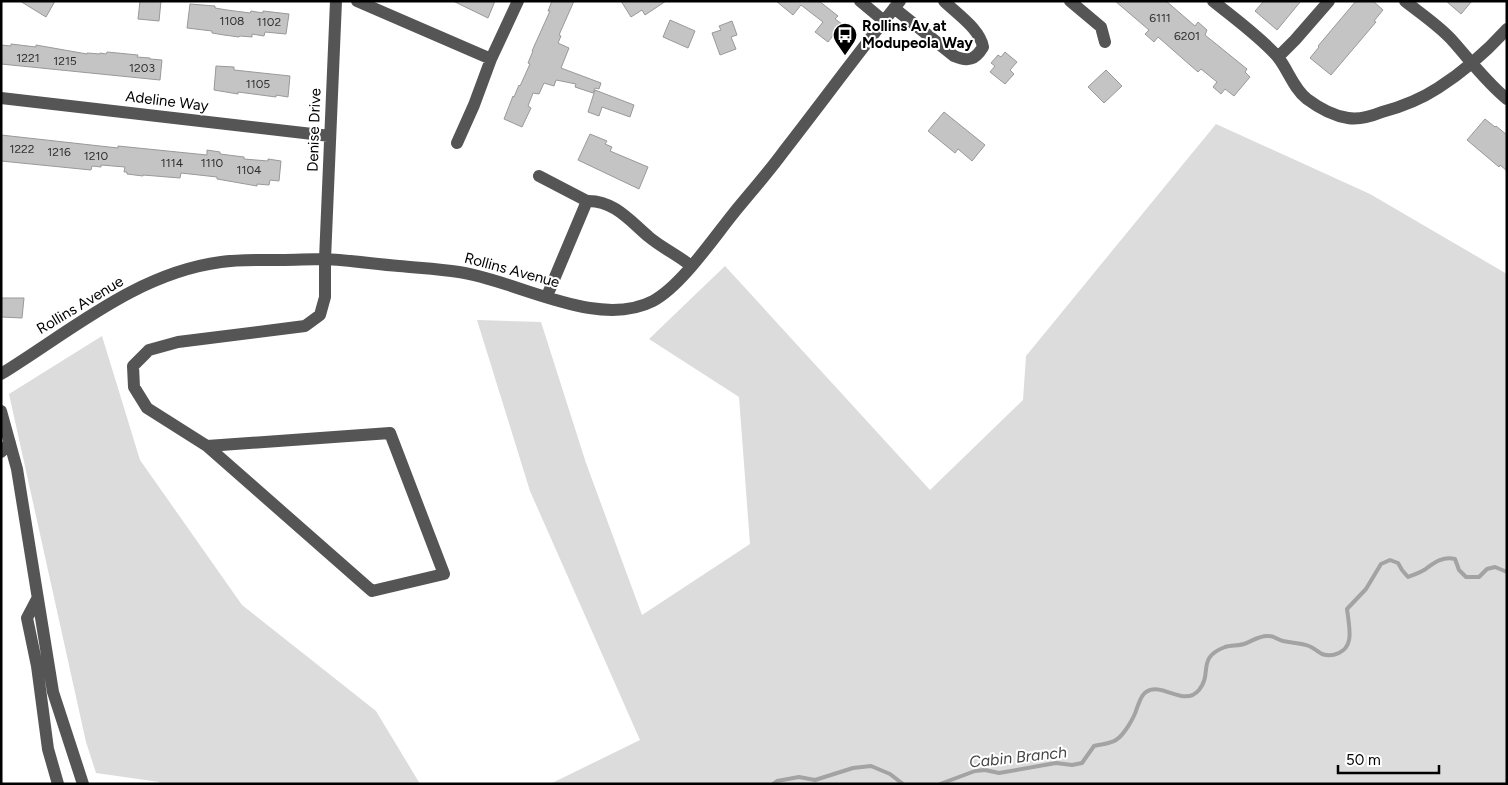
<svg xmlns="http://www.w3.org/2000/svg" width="1508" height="785" viewBox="0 0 1508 785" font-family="Figtree,sans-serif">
	<rect width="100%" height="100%" fill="#fff"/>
	<path fill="#dcdcdc" d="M1216 124 1370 194 1507 274V784H550L640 740 530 491 477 320 541 322 586 463 642 615 750 544 739 397 649 339 725 266 930 490 1023 400 1026 356Z
		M102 336 140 460 242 605 376 711 420 784H159V782L96 773 86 742 9 394Z"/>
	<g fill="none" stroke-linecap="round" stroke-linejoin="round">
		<path stroke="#a3a3a3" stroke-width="4" d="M773 784 777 781 799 777 815 780 853 768 871 766 890 774 903 784
			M940 784 975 771 985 770 999 773 1056 763 1072 765 1082 763 1094 746C1101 744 1110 744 1116 740 1124 735 1134 718 1137 708 1139 703 1141 695 1146 692 1162 681 1184 708 1199 690 1213 673 1196 658 1225 647 1231 645 1238 646 1244 644 1253 641 1259 635 1269 636 1274 636 1278 640 1283 641 1292 643 1301 643 1309 646 1314 648 1318 652 1322 654 1333 658 1347 652 1349 640 1351 633 1348 617 1347 609L1366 589 1381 564 1390 560 1398 563 1402 570 1408 577C1413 575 1419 573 1424 570 1434 563 1442 556 1455 559L1459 570 1466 577H1479L1487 569 1495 567 1507 572"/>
	</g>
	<path fill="#c4c4c4" stroke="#999" d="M20 1H55L46 17Z
		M140 1H161L159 21 138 19Z
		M453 1H495L488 18Z
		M552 1H574L559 35 561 36 558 43 569 48 561 68 601 83 599 89 595 88 593 93 575 87 576 84 556 80 554 86 544 83 539 94 533 93 528 106 531 108 522 127 504 119 513 96 514 97 519 85 520 86 530 64 528 63 533 51H532L550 11H548Z
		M621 1H666L645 15 642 10 631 17Z
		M776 1H819L838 16 835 19 842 24 828 42 815 32 823 22 810 12 801 5 793 15Z
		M1115 1H1166L1195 26 1198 22 1207 30 1205 35 1247 69 1245 72 1250 77 1234 96 1225 89 1221 94 1213 87 1217 82 1201 69 1198 72 1158 37 1154 42 1145 34 1149 30Z
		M1264 1H1301L1277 30 1255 11Z
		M1356 1H1373L1383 10 1374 21 1376 22 1331 75 1310 58 1319 47 1318 46Z
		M1446 1H1472L1461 14Z
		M190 4 215 6V8L227 10 250 13 251 11 263 13V11L289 14 286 34 265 32 264 36 252 34V37L240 36 239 37 224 35 212 33V31L187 28Z
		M670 20 695 31 688 48 663 37Z
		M732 21 737 35 731 37 736 49 720 55 712 33 721 30 719 26Z
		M11 44 36 47V45L87 54V53L100 54V53L106 54 107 52 138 55 137 57 150 58V59L162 60 160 80 1 64V45L11 46Z
		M1005 52 1017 62 1010 70 1014 74 1005 84 990 72 995 66 991 63 998 55 1001 57Z
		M216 66 234 67V70L290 76 288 97 276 95V97L238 92V94L214 90Z
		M1106 70 1122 86 1104 103 1088 87Z
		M595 90 634 105 630 117 602 107 599 116 588 112Z
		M944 112 985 145 972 161 958 149 955 153 928 131Z
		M1485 119 1495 127 1496 126 1507 135V171L1500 165 1499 167 1467 140Z
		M590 134 607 141 605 144 612 147 610 151 648 167 639 189 578 160Z
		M1 135 118 148V146L207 155V150L220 152V154L244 157V159L268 161V159L281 161 279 181 270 180 269 185 257 184V186L217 179V177L181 173 180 178 143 175V176L127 174V172H124L125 167 101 165V167L92 166 91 170 1 161Z
		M1 298H24L22 318 1 317Z"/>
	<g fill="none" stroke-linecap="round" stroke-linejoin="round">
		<path stroke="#555" stroke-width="12" d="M357 1 491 59
			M860 1 884 21
			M1070 1 1101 27 1105 42
			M1213 1C1234 18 1259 36 1277 56 1288 69 1293 88 1307 99 1319 108 1334 116 1348 118 1359 120 1372 116 1382 112 1401 107 1421 99 1438 88 1463 72 1487 51 1507 29
			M1405 1C1420 13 1438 25 1451 39 1469 59 1486 82 1507 99
			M894 8 954 56C968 62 975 60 983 47 980 29 957 14 944 1
			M1278 57 1295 40 1329 1
			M1 98 330 136
			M457 143 474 105 491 59 518 1
			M539 176 587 201 547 296
			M587 201C614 200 631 222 649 237 662 248 678 255 691 266
			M1 374C71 331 137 273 221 262 241 259 261 260 281 260 295 260 309 259 324 259 349 260 374 264 399 266 419 268 439 269 459 272 516 280 597 330 653 301 681 286 712 240 733 214 750 193 768 173 784 151 823 101 860 50 900 1
			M1 411 17 469 53 692 83 784
			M207 446 372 591 444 574 390 433 207 446 147 408 134 387 133 366 149 350 178 342 305 326 320 315 325 297V259L336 1
			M1 452 10 443
			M37 599 27 618 37 666 48 749 58 784"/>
	</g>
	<defs>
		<symbol id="bus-pin" viewBox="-11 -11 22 30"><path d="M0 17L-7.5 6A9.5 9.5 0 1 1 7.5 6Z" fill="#000" stroke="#fff"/><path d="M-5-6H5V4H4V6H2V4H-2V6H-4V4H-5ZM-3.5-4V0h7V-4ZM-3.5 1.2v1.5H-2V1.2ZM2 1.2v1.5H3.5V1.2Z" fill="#fff"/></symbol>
	</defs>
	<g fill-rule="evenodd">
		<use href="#bus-pin" x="831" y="21" width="28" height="38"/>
	</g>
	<g text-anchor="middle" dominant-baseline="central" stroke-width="4" stroke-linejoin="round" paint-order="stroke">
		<g font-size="12" fill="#313131">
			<text x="1160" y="18">6111</text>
			<text x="232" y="21">1108</text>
			<text x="269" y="22">1102</text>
			<text x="1187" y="36">6201</text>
			<text x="28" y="58">1221</text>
			<text x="65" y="61">1215</text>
			<text x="142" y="68">1203</text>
			<text x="258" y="84">1105</text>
			<text x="22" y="149">1222</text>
			<text x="59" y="152">1216</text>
			<text x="96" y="156">1210</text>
			<text x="172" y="163">1114</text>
			<text x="212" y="163">1110</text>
			<text x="249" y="170">1104</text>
		</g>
		<g font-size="15" font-weight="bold" fill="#000" stroke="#fff" text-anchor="start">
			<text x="862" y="26">Rollins Av at<tspan x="862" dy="17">Modupeola Way</tspan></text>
		</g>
		<g font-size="15" fill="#000" stroke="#fff">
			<text transform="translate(167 101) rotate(7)">Adeline Way</text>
			<text transform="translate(314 130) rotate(-88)">Denise Drive</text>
			<text transform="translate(512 270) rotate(15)">Rollins Avenue</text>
			<text transform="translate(80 305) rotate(-31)">Rollins Avenue</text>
		</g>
		<g font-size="16" font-style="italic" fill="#444" stroke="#fff">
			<text transform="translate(1018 757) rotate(-6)">Cabin Branch</text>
		</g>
	</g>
	<rect width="1508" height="785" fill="none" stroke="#000000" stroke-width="5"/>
	<path d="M1338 765v8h101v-8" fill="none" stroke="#000000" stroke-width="2.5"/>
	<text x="1346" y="765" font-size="15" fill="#000000" stroke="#ffffff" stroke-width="4" paint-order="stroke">50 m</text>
</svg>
